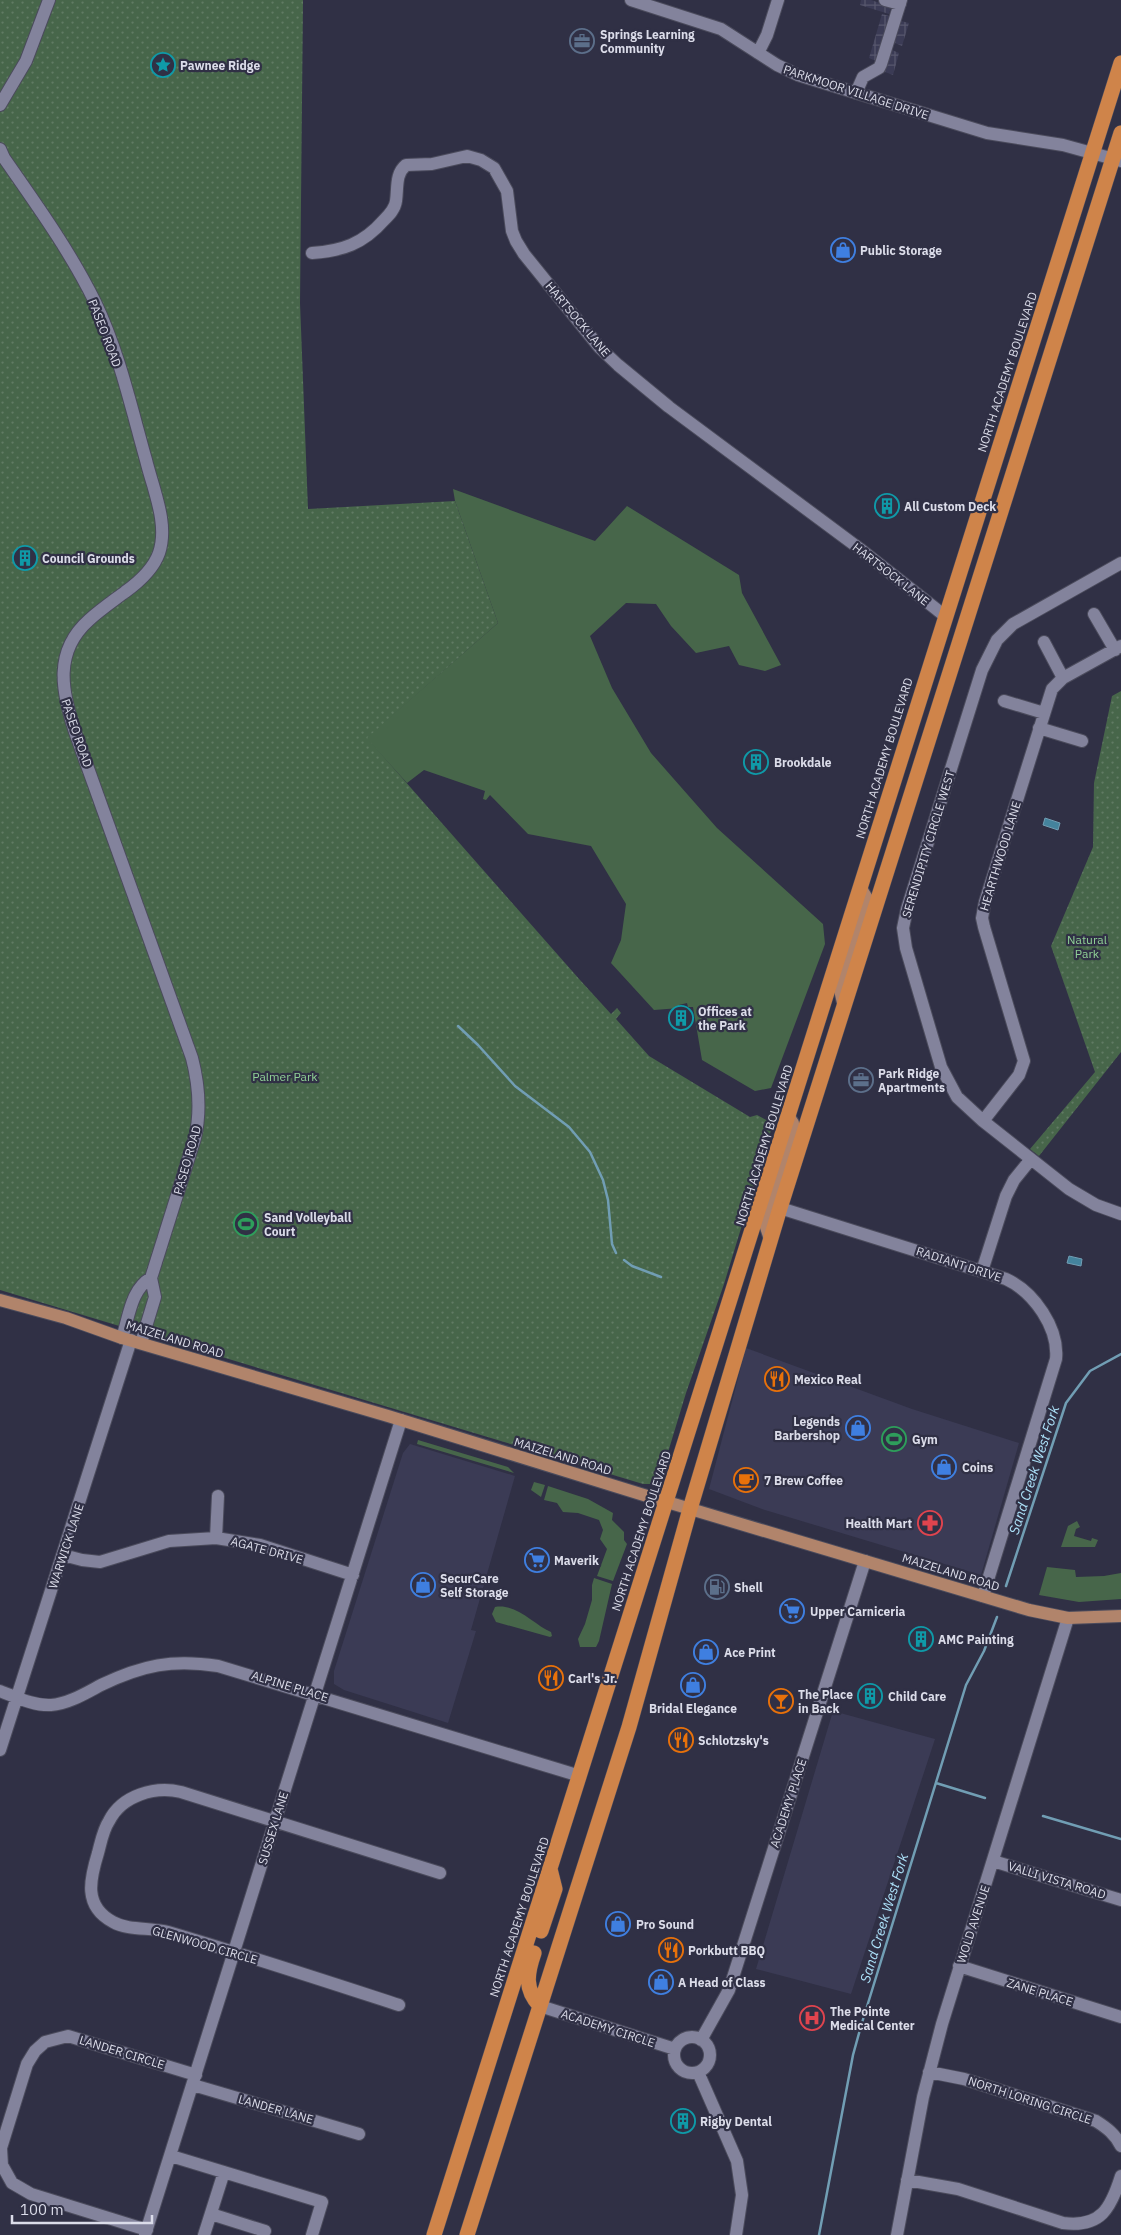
<svg xmlns="http://www.w3.org/2000/svg" width="1121" height="2235" viewBox="0 0 1121 2235" font-family="'IBM Plex Sans',sans-serif">
	<defs>
		<pattern id="industrial-grid" width="8" height="8" patternUnits="userSpaceOnUse" patternTransform="scale(1.25)"><rect width="8" height="8" fill="#3b3b55"/><path d="M0 4h8M4 0v8" fill="none" stroke="#57576d"/></pattern>
		<pattern id="park-dots" width="8" height="8" patternUnits="userSpaceOnUse" patternTransform="scale(1.25)"><rect width="8" height="8" fill="#47664a"/><path d="M2 2h.1M6 6h.1" fill="none" stroke="#617b64" stroke-width="1.8" stroke-linecap="round"/></pattern>
	</defs>
	<rect width="100%" height="100%" fill="#303045"/>
	<path fill="#3b3b55" d="M746 1348 912 1409 1019 1443 981 1575 765 1510 709 1489Z
		M410 1444 515 1476 471 1630 476 1631 448 1723 344 1690 334 1684V1671L403 1453Z
		M833 1711 935 1739 851 1994 756 1969Z"/>
	<path fill="url(#industrial-grid)" d="M861 0H871L891 7 889 14 860 5Z
		M882 14 889 16 876 61 869 58Z
		M901 21 909 23 902 46 895 43Z
		M892 50 899 53 893 75 885 72Z"/>
	<path fill="#47664a" d="M453 489 595 541 627 506 739 575 742 593 781 665 765 671 739 665 729 646 696 653 671 626 656 604 626 603 590 636 612 688 651 753 717 828 823 924 825 944 771 1088 755 1091 702 1060 693 1007H688L687 1003 679 1005 680 1008 654 1010 611 963 621 940 626 904 591 846 528 834 490 795 486 800 483 799 485 791 424 770 407 783 366 738 498 623 455 501Z
		M418 1440 508 1467 514 1473 417 1444Z
		M534 1482 545 1485 541 1497 531 1490Z
		M548 1486 588 1499 613 1513 612 1520 624 1532V1540L627 1544 613 1581 597 1576 607 1549 600 1539 603 1530 599 1520 578 1513 563 1512 557 1503 544 1500Z
		M1077 1521 1080 1527 1076 1529 1074 1536 1091 1541 1092 1538 1098 1540 1095 1547H1061L1068 1526Z
		M1047 1567 1075 1570 1076 1577 1104 1576 1121 1573V1599L1079 1602 1039 1595Z
		M594 1578 612 1584 599 1641 596 1647H580L578 1639 585 1624 592 1600V1585Z
		M495 1607C517 1603 534 1625 551 1632L552 1636 550 1637 496 1622 492 1614Z"/>
	<path fill="url(#park-dots)" d="M0 0H303L300 303 308 509 455 501 498 623 367 738 580 980 611 1014 617 1008 621 1013 616 1019 649 1056 750 1117 757 1115 768 1121 772 1127 724 1284 686 1393 662 1472 654 1484H643L0 1290Z
		M1121 691V1052L1039 1156 1030 1149 1095 1072 1051 946 1093 847 1094 783 1112 696Z"/>
	<path fill="#44839d" stroke="#719eb4" d="M1045 818 1060 823 1058 830 1043 825Z
		M1069 1256 1082 1259 1081 1266 1067 1263Z"/>
	<g fill="none" stroke-linecap="round" stroke-linejoin="round">
		<path stroke="#719eb4" stroke-width="2.5" d="M458 1026 478 1045 515 1086 569 1127 590 1152 603 1180 608 1200 612 1244 616 1253
			M624 1260 632 1266 661 1277
			M1006 1586 1066 1403 1090 1371 1121 1354
			M936 1783 985 1798
			M1043 1816 1121 1839
			M819 2235 853 2055 861 2026 966 1685 984 1651 997 1617"/>
		<defs>
			<path id="minor" d="M631 0 721 29 777 65 798 75 987 133 1063 145 1121 161
				M885 0 900 4
				M758 53 767 35 778 0
				M856 93 863 77 879 68 881 64 901 0
				M0 105 26 61 49 0
				M0 149 4 158C36 204 70 251 95 302 119 352 131 407 146 460 153 489 169 524 159 553 153 570 139 582 125 592 113 601 100 610 89 620 53 652 62 692 75 732L192 1058C199 1085 201 1111 195 1138L151 1278 155 1297 141 1343
				M312 253C342 251 363 244 384 220 389 215 395 209 396 201 398 188 395 174 406 165L432 164 467 156 481 160 494 168 507 191 512 231 516 241 524 254 600 348 618 365 669 407 860 549 945 616
				M1121 563 1013 624 997 640 982 670 907 909 903 928 906 948 941 1067 957 1097 983 1121 1069 1189 1096 1205 1121 1214
				M1094 614 1115 650
				M1044 642 1063 678
				M1004 701 1044 713
				M1039 728 1082 741
				M983 1121 1019 1075 1024 1061 984 927 982 918 985 902 1052 689 1063 678 1121 646
				M780 1208 1006 1279C1034 1292 1059 1328 1056 1359L983 1596
				M982 1271 1006 1196 1014 1180 1031 1159
				M122 1338C129 1317 131 1289 151 1278
				M216 1538 218 1496
				M63 1555 82 1560 100 1562 169 1541 216 1538 260 1545 353 1575
				M0 1691C16 1697 34 1706 51 1705 68 1704 86 1693 101 1685 143 1665 172 1659 218 1666L580 1776
				M0 1750 131 1340
				M993 1861 1121 1900
				M959 1966 1121 2017
				M399 2005C322 1980 246 1955 168 1932 151 1927 129 1931 113 1922 83 1906 90 1879 98 1853 101 1842 103 1830 109 1821 122 1795 155 1786 181 1792L440 1873
				M540 2006 675 2049
				M674 2055a18 18 0 1 1 36 0a18 18 0 1 1-36 0Z
				M701 2040 729 1990 865 1561
				M698 2072 737 2161 742 2195 736 2235
				M929 2072 964 2079 1096 2121C1107 2128 1115 2134 1121 2146
				M193 2085 359 2134
				M171 2156 322 2202 312 2235
				M907 2180 958 2189 1063 2223C1101 2228 1111 2208 1121 2176
				M211 2214 265 2231
				M147 2230 31 2194 12 2183 2 2165 1 2148 27 2064 35 2051 45 2042 68 2036 196 2075
				M145 2235 401 1420
				M204 2235 224 2172
				M897 2235 923 2097 942 2024 1068 1618"/>
			<path id="major" d="M844 1007 840 990 868 900 860 887
				M770 1239 766 1227 768 1214 793 1134V1123L789 1117
				M0 1300 66 1318 122 1338 388 1416 647 1496 1029 1610 1068 1618 1121 1616"/>
			<path id="highway" d="M541 1931 555 1889 550 1869
				M534 1953C527 1973 524 1989 540 2006
				M434 2235 1121 63
				M467 2235 629 1727 690 1509 780 1208 1121 133"/>
		</defs>
		<use href="#minor" stroke="#4b4b5c" stroke-width="14"/>
		<use href="#major" stroke="#4b4b5c" stroke-width="14"/>
		<use href="#highway" stroke="#4b4b5c" stroke-width="16"/>
		<use href="#minor" stroke="#83839c" stroke-width="12"/>
		<use href="#major" stroke="#b1846b" stroke-width="12"/>
		<use href="#highway" stroke="#cf844a" stroke-width="15"/>
	</g>
	<defs>
		<symbol id="office-ring" viewBox="-11 -11 22 22"><circle r="9.5" fill="#303045" stroke="#5c6f8a" stroke-width="1.5"/><path d="M-6-3h4V-5.5h4V-3h4V5H-6ZM-1-4.5V-3h2v-1.5ZM-6 0V1H6V0Z" fill="#5c6f8a"/></symbol>
		<symbol id="sight-ring" viewBox="-11 -11 22 22"><circle r="9.5" fill="#303045" stroke="#0f9aa8" stroke-width="1.5"/><path d="M0-6L1.8-2.2L6-1.7L2.9 1.2L3.7 5.4L0 3.3L-3.7 5.4L-2.9 1.2L-6-1.7L-1.8-2.2Z" fill="#0f9aa8"/></symbol>
		<symbol id="shop-ring" viewBox="-11 -11 22 22"><circle r="9.5" fill="#303045" stroke="#3f7fe0" stroke-width="1.5"/><path d="M-5-2.5h2.3a2.7 3.5 0 0 1 5.4 0H5L5.5 6h-11ZM-1.5-2.5h3a1.5 2.3 0 0 0-3 0Z" fill="#3f7fe0"/></symbol>
		<symbol id="building-ring" viewBox="-11 -11 22 22"><circle r="9.5" fill="#303045" stroke="#0f9aa8" stroke-width="1.5"/><path d="M-4-6H4V6H1V3H-1V6H-4ZM-2.5-4.3h1.7v1.8h-1.7ZM.8-4.3h1.7v1.8H.8ZM-2.5-1h1.7V.8h-1.7ZM.8-1h1.7V.8H.8Z" fill="#0f9aa8"/></symbol>
		<symbol id="stadium-ring" viewBox="-11 -11 22 22"><circle r="9.5" fill="#303045" stroke="#2e9e5b" stroke-width="1.5"/><path d="M0-5a6.5 5 0 1 0 0 10a6.5 5 0 1 0 0-10ZM-3.5-1.8h7v3.6h-7Z" fill="#2e9e5b"/></symbol>
		<symbol id="restaurant-ring" viewBox="-11 -11 22 22"><circle r="9.5" fill="#303045" stroke="#e8710a" stroke-width="1.5"/><path d="M-5-6h1v4h1v-4h1v4h1v-4h1v5L-1.5 .5V6h-2V.5L-5-1ZM5-6V6H3V1.5H1.5Q1.5-4 5-6Z" fill="#e8710a"/></symbol>
		<symbol id="cafe-ring" viewBox="-11 -11 22 22"><circle r="9.5" fill="#303045" stroke="#e8710a" stroke-width="1.5"/><path d="M-5.5-4.5H6V0H3Q3 3.5 0 3.5H-2.5Q-5.5 3.5-5.5 0ZM3-3.2v2h1.7v-2ZM-6 4.5H4V6H-6Z" fill="#e8710a"/></symbol>
		<symbol id="pharmacy-ring" viewBox="-11 -11 22 22"><circle r="9.5" fill="#303045" stroke="#e0444e" stroke-width="1.5"/><path d="M-2-6h4v4h4v4h-4v4h-4v-4h-4v-4h4Z" fill="#e0444e"/></symbol>
		<symbol id="supermarket-ring" viewBox="-11 -11 22 22"><circle r="9.5" fill="#303045" stroke="#3f7fe0" stroke-width="1.5"/><path d="M-6-5.5h2.5l.6 2H6L4.5 2H-2.5L-4.4-4H-6ZM-1.5 3.2a1.3 1.3 0 1 0 .1 0ZM3 3.2a1.3 1.3 0 1 0 .1 0Z" fill="#3f7fe0"/></symbol>
		<symbol id="fuel-ring" viewBox="-11 -11 22 22"><circle r="9.5" fill="#303045" stroke="#5c6f8a" stroke-width="1.5"/><path d="M-5.5-6h7V0h2V4h1.3V-2.5L3-4.5l.8-.8L6-3V5H2.5V1h-1V6h-7ZM-4.2-4.7v3.2H.2V-4.7Z" fill="#5c6f8a"/></symbol>
		<symbol id="bar-ring" viewBox="-11 -11 22 22"><circle r="9.5" fill="#303045" stroke="#e8710a" stroke-width="1.5"/><path d="M-6-5H6L.8 .8V4.5H3.5V6h-7V4.5H-.8V.8Z" fill="#e8710a"/></symbol>
		<symbol id="hospital-ring" viewBox="-11 -11 22 22"><circle r="9.5" fill="#303045" stroke="#e0444e" stroke-width="1.5"/><path d="M-5-5h3v3.5h4V-5h3V5h-3V1.5h-4V5h-3Z" fill="#e0444e"/></symbol>
	</defs>
	<g fill-rule="evenodd">
		<use href="#office-ring" x="568" y="27" width="28" height="28"/>
		<use href="#sight-ring" x="149" y="51" width="28" height="28"/>
		<use href="#shop-ring" x="829" y="236" width="28" height="28"/>
		<use href="#building-ring" x="873" y="492" width="28" height="28"/>
		<use href="#building-ring" x="11" y="544" width="28" height="28"/>
		<use href="#building-ring" x="742" y="748" width="28" height="28"/>
		<use href="#building-ring" x="667" y="1004" width="28" height="28"/>
		<use href="#office-ring" x="847" y="1066" width="28" height="28"/>
		<use href="#stadium-ring" x="232" y="1210" width="28" height="28"/>
		<use href="#restaurant-ring" x="763" y="1365" width="28" height="28"/>
		<use href="#shop-ring" x="844" y="1414" width="28" height="28"/>
		<use href="#stadium-ring" x="880" y="1425" width="28" height="28"/>
		<use href="#shop-ring" x="930" y="1453" width="28" height="28"/>
		<use href="#cafe-ring" x="732" y="1466" width="28" height="28"/>
		<use href="#pharmacy-ring" x="916" y="1509" width="28" height="28"/>
		<use href="#supermarket-ring" x="523" y="1546" width="28" height="28"/>
		<use href="#shop-ring" x="409" y="1571" width="28" height="28"/>
		<use href="#fuel-ring" x="703" y="1573" width="28" height="28"/>
		<use href="#supermarket-ring" x="778" y="1597" width="28" height="28"/>
		<use href="#building-ring" x="907" y="1625" width="28" height="28"/>
		<use href="#shop-ring" x="692" y="1638" width="28" height="28"/>
		<use href="#restaurant-ring" x="537" y="1664" width="28" height="28"/>
		<use href="#shop-ring" x="679" y="1671" width="28" height="28"/>
		<use href="#building-ring" x="856" y="1682" width="28" height="28"/>
		<use href="#bar-ring" x="767" y="1687" width="28" height="28"/>
		<use href="#restaurant-ring" x="667" y="1726" width="28" height="28"/>
		<use href="#shop-ring" x="604" y="1910" width="28" height="28"/>
		<use href="#restaurant-ring" x="657" y="1936" width="28" height="28"/>
		<use href="#shop-ring" x="647" y="1968" width="28" height="28"/>
		<use href="#hospital-ring" x="798" y="2004" width="28" height="28"/>
		<use href="#building-ring" x="669" y="2107" width="28" height="28"/>
	</g>
	<g text-anchor="middle" dominant-baseline="central" stroke-width="4.5" stroke-linejoin="round" paint-order="stroke">
		<g font-size="12" font-weight="bold" fill="#dbdce9" stroke="#303045" text-anchor="start">
			<text x="600" y="34">Springs Learning<tspan x="600" dy="14">Community</tspan></text>
			<text x="180" y="65">Pawnee Ridge</text>
			<text x="860" y="250">Public Storage</text>
			<text x="904" y="506">All Custom Deck</text>
			<text x="42" y="558">Council Grounds</text>
			<text x="774" y="762">Brookdale</text>
			<text x="698" y="1011">Offices at<tspan x="698" dy="14">the Park</tspan></text>
			<text x="878" y="1073">Park Ridge<tspan x="878" dy="14">Apartments</tspan></text>
			<text x="264" y="1217">Sand Volleyball<tspan x="264" dy="14">Court</tspan></text>
			<text x="794" y="1379">Mexico Real</text>
			<text x="840" y="1421" text-anchor="end">Legends<tspan x="840" dy="14">Barbershop</tspan></text>
			<text x="912" y="1439">Gym</text>
			<text x="962" y="1467">Coins</text>
			<text x="764" y="1480">7 Brew Coffee</text>
			<text x="912" y="1523" text-anchor="end">Health Mart</text>
			<text x="554" y="1560">Maverik</text>
			<text x="440" y="1578">SecurCare<tspan x="440" dy="14">Self Storage</tspan></text>
			<text x="734" y="1587">Shell</text>
			<text x="810" y="1611">Upper Carniceria</text>
			<text x="938" y="1639">AMC Painting</text>
			<text x="724" y="1652">Ace Print</text>
			<text x="568" y="1678">Carl's Jr.</text>
			<text x="798" y="1694">The Place<tspan x="798" dy="14">in Back</tspan></text>
			<text x="888" y="1696">Child Care</text>
			<text x="693" y="1708" text-anchor="middle">Bridal Elegance</text>
			<text x="698" y="1740">Schlotzsky's</text>
			<text x="636" y="1924">Pro Sound</text>
			<text x="688" y="1950">Porkbutt BBQ</text>
			<text x="678" y="1982">A Head of Class</text>
			<text x="830" y="2011">The Pointe<tspan x="830" dy="14">Medical Center</tspan></text>
			<text x="700" y="2121">Rigby Dental</text>
		</g>
		<g font-size="12" fill="#dbdce9" stroke="#303045">
			<text transform="translate(856 92) rotate(18)">PARKMOOR VILLAGE DRIVE</text>
			<text transform="translate(578 319) rotate(50)">HARTSOCK LANE</text>
			<text transform="translate(105 333) rotate(69)">PASEO ROAD</text>
			<text transform="translate(1007 372) rotate(-72)">NORTH ACADEMY BOULEVARD</text>
			<text transform="translate(891 574) rotate(38)">HARTSOCK LANE</text>
			<text transform="translate(77 733) rotate(71)">PASEO ROAD</text>
			<text transform="translate(884 758) rotate(-73)">NORTH ACADEMY BOULEVARD</text>
			<text transform="translate(928 844) rotate(-73)">SERENDIPITY CIRCLE WEST</text>
			<text transform="translate(1000 856) rotate(-73)">HEARTHWOOD LANE</text>
			<text transform="translate(764 1145) rotate(-73)">NORTH ACADEMY BOULEVARD</text>
			<text transform="translate(187 1160) rotate(-74)">PASEO ROAD</text>
			<text transform="translate(959 1264) rotate(18)">RADIANT DRIVE</text>
			<text transform="translate(175 1339) rotate(17)">MAIZELAND ROAD</text>
			<text transform="translate(563 1456) rotate(17)">MAIZELAND ROAD</text>
			<text transform="translate(641 1531) rotate(-72)">NORTH ACADEMY BOULEVARD</text>
			<text transform="translate(66 1546) rotate(-72)">WARWICK LANE</text>
			<text transform="translate(267 1550) rotate(15)">AGATE DRIVE</text>
			<text transform="translate(951 1572) rotate(17)">MAIZELAND ROAD</text>
			<text transform="translate(290 1686) rotate(17)">ALPINE PLACE</text>
			<text transform="translate(788 1803) rotate(-72)">ACADEMY PLACE</text>
			<text transform="translate(273 1828) rotate(-73)">SUSSEX LANE</text>
			<text transform="translate(1057 1880) rotate(17)">VALLI VISTA ROAD</text>
			<text transform="translate(519 1917) rotate(-72)">NORTH ACADEMY BOULEVARD</text>
			<text transform="translate(973 1924) rotate(-72)">WOLD AVENUE</text>
			<text transform="translate(205 1945) rotate(16)">GLENWOOD CIRCLE</text>
			<text transform="translate(1040 1992) rotate(17)">ZANE PLACE</text>
			<text transform="translate(608 2028) rotate(18)">ACADEMY CIRCLE</text>
			<text transform="translate(122 2052) rotate(17)">LANDER CIRCLE</text>
			<text transform="translate(1030 2100) rotate(18)">NORTH LORING CIRCLE</text>
			<text transform="translate(276 2109) rotate(16)">LANDER LANE</text>
		</g>
		<g font-size="12" fill="#90d196" stroke="#303045">
			<text x="1087" y="939">Natural<tspan x="1087" dy="14">Park</tspan></text>
			<text x="285" y="1076">Palmer Park</text>
		</g>
		<g font-size="14" font-style="italic" fill="#ade2fa" stroke="#303045">
			<text transform="translate(1034 1470) rotate(-72)">Sand Creek West Fork</text>
			<text transform="translate(884 1918) rotate(-73)">Sand Creek West Fork</text>
		</g>
	</g>
	<path d="M12 2215v8h140v-8" fill="none" stroke="#dbdce9" stroke-width="2.5"/>
	<text x="20" y="2215" font-size="15" fill="#dbdce9" stroke="#303045" stroke-width="4" paint-order="stroke">100 m</text>
</svg>
